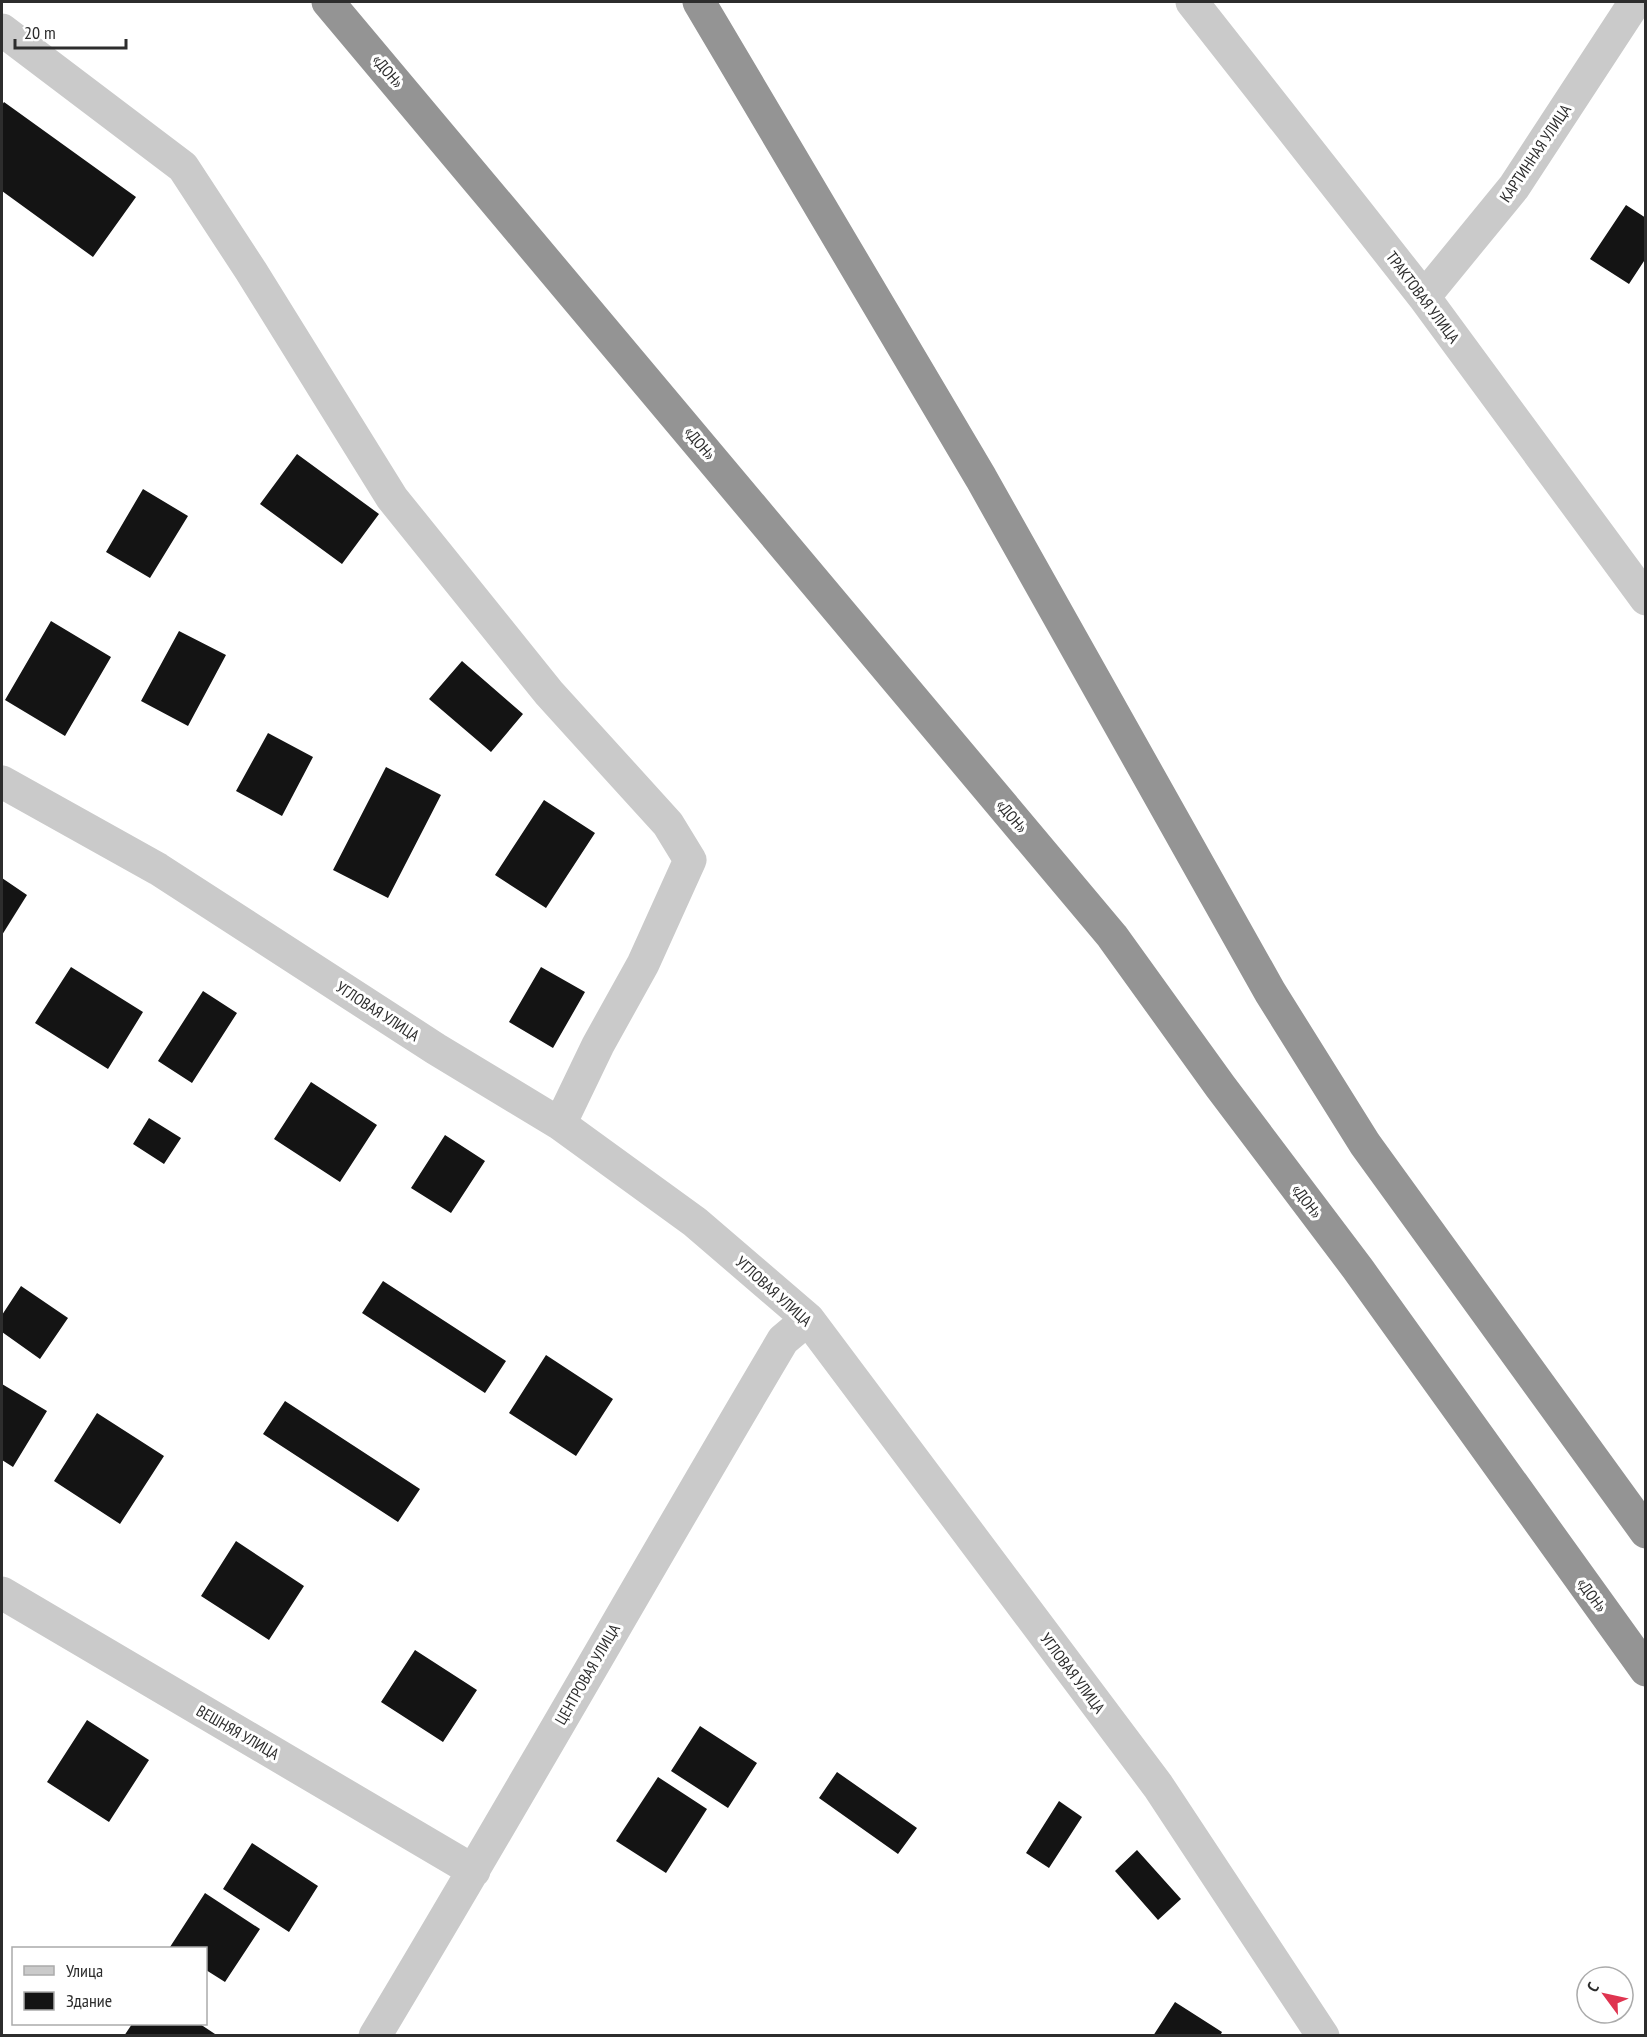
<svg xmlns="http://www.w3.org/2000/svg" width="1647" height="2037" viewBox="0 0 1647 2037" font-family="'PT Sans Narrow',sans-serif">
	<rect width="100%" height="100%" fill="#fff"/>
	<path fill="#141414" d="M4 102 136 197 93 257 2 191V105Z
		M1626 205 1646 218V258L1629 284 1590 259Z
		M297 454 379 514 342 564 260 504Z
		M143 489 188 516 150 578 106 552Z
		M51 621 111 657 65 736 5 700Z
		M179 631 226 655 188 726 141 701Z
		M462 661 523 714 491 752 429 699Z
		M268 733 313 757 282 816 236 791Z
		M386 767 441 795 388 898 333 870Z
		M544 800 595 833 546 908 495 875Z
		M2 878 27 895 2 935Z
		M71 967 143 1012 108 1069 35 1023Z
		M541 967 585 992 553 1048 509 1022Z
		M203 991 237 1013 192 1083 158 1061Z
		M311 1082 377 1125 340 1182 274 1139Z
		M149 1118 181 1138 164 1164 133 1144Z
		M445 1135 485 1161 451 1213 411 1188Z
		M383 1281 506 1361 485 1393 362 1313Z
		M21 1286 68 1318 40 1359 2 1332V1315Z
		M546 1355 613 1399 576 1456 509 1413Z
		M2 1384 47 1411 13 1467 2 1460Z
		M285 1401 420 1489 398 1522 263 1434Z
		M97 1413 164 1456 120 1524 54 1481Z
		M236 1541 304 1586 269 1640 201 1596Z
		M415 1650 477 1690 443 1742 381 1702Z
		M87 1720 149 1760 109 1822 47 1782Z
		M700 1726 757 1763 728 1808 671 1771Z
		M837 1772 917 1828 898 1854 819 1798Z
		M658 1777 707 1809 666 1873 616 1841Z
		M1059 1801 1082 1817 1049 1868 1026 1853Z
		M252 1843 318 1886 289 1932 223 1889Z
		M1137 1850 1181 1899 1158 1920 1115 1871Z
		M205 1893 260 1929 225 1982 206 1970V1948H173L170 1947Z
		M1175 2002 1222 2032 1220 2036H1153Z
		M132 2024H200L218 2036H124Z"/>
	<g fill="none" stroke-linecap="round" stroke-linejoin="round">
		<path stroke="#cacaca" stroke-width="33" d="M1192 2 1424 297 1646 599
			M2 30 183 167 251 271 392 498 549 693 668 824 690 860 643 964 598 1045 560 1124
			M1424 297 1514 187 1635 2
			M2 782 158 869 436 1049 560 1124 695 1222 808 1319 1158 1786 1323 2036
			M2 1593 474 1871
			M375 2036C514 1805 646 1571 783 1340L808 1319"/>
		<path stroke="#949494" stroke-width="33" d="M328 2 1112 936 1220 1086 1358 1269 1646 1670
			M699 2 981 478 1270 992 1365 1144 1646 1532"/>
	</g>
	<g text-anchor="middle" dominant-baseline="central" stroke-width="6" stroke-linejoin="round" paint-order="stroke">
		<g font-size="16" fill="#2d2d2d" stroke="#fff">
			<text transform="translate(388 71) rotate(50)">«ДОН»</text>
			<text transform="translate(1535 153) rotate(-56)">КАРТИННАЯ УЛИЦА</text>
			<text transform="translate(1423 297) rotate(53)">ТРАКТОВАЯ УЛИЦА</text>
			<text transform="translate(700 443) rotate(50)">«ДОН»</text>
			<text transform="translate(1012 816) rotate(50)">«ДОН»</text>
			<text transform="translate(378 1011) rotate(33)">УГЛОВАЯ УЛИЦА</text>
			<text transform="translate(1307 1201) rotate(53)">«ДОН»</text>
			<text transform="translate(774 1291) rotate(42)">УГЛОВАЯ УЛИЦА</text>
			<text transform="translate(1592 1595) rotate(54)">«ДОН»</text>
			<text transform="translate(1073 1673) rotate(53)">УГЛОВАЯ УЛИЦА</text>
			<text transform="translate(587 1674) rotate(-60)">ЦЕНТРОВАЯ УЛИЦА</text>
			<text transform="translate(238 1732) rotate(30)">ВЕШНЯЯ УЛИЦА</text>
		</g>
	</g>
	<rect width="1647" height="2037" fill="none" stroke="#2d2d2d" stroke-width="6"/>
	<rect x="12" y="1947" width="195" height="78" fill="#ffffff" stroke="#ababab" stroke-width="1.5"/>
	<rect x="24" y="1966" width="30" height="9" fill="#cacaca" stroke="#ababab" stroke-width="1.5"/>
	<text x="66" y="1977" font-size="18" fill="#2d2d2d">Улица</text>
	<rect x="24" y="1992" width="30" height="18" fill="#141414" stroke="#ababab" stroke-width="1.5"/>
	<text x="66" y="2007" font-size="18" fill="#2d2d2d">Здание</text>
	<g transform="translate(1605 1995) rotate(303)"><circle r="28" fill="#ffffff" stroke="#ababab" stroke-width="1.5"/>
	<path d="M0-4.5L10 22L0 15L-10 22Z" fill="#df3450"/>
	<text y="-9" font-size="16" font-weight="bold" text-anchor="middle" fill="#2d2d2d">С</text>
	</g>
	<path d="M15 39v9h111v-9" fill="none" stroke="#2d2d2d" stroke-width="3"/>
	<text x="24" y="39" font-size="18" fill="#2d2d2d" stroke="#ffffff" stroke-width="4.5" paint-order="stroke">20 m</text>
</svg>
